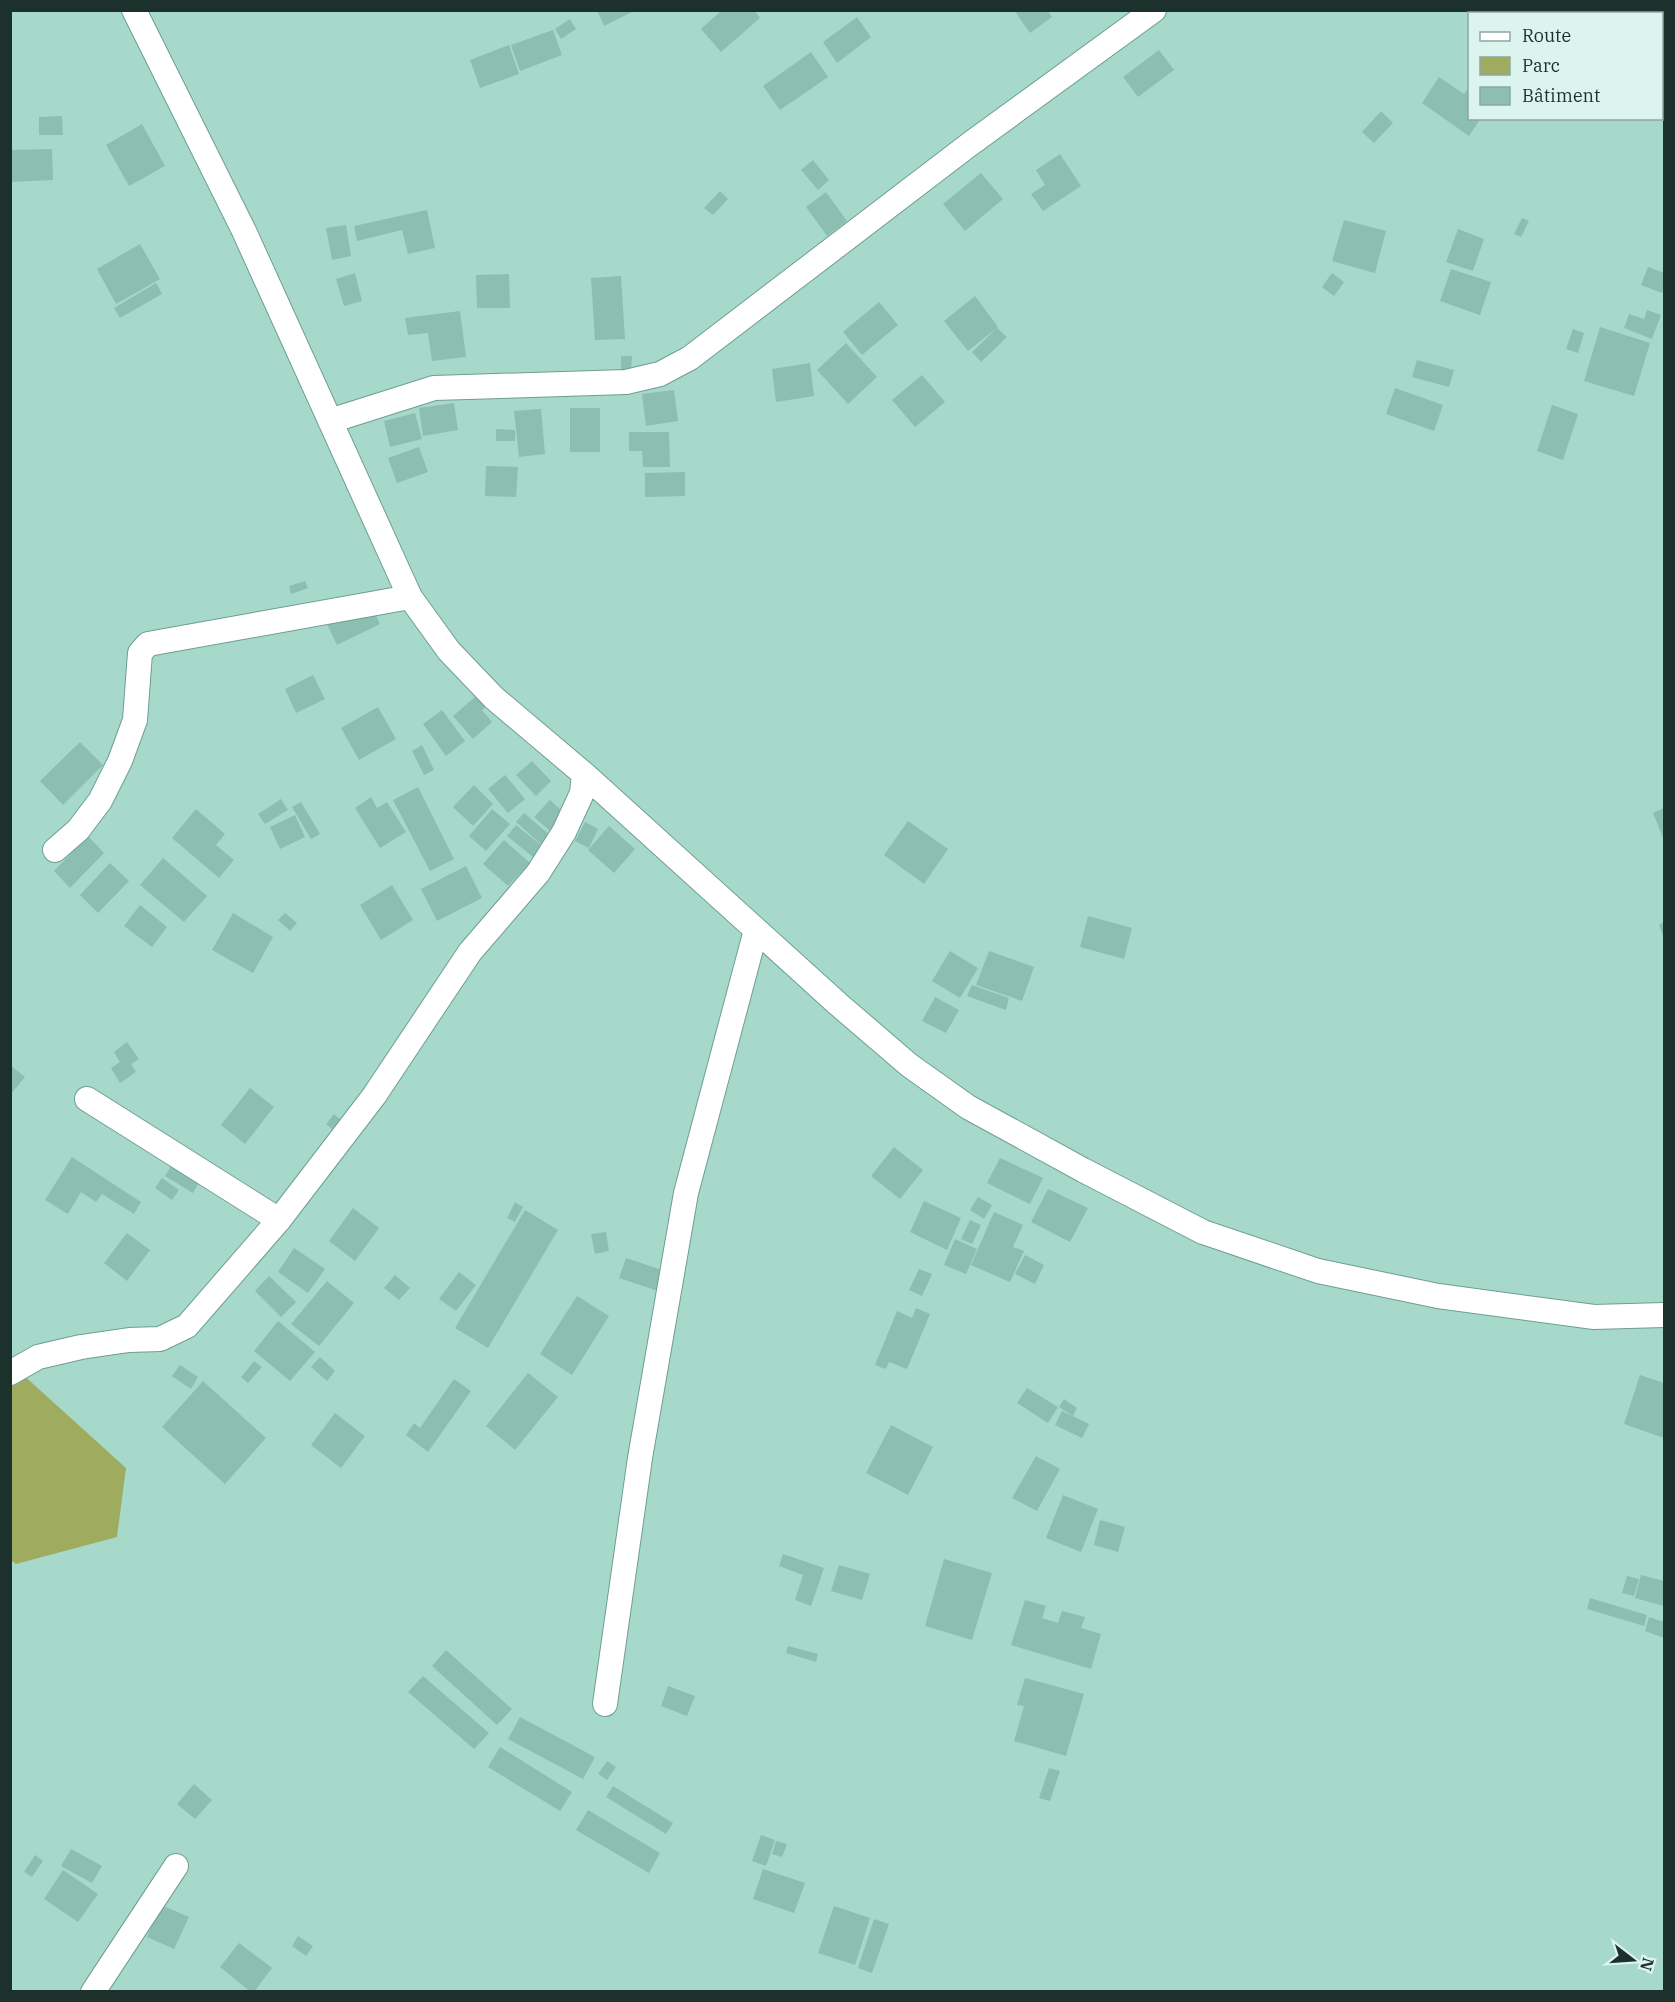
<svg xmlns="http://www.w3.org/2000/svg" width="1675" height="2002" viewBox="0 0 1675 2002" font-family="'IBM Plex Serif',serif">
	<rect width="100%" height="100%" fill="#a7d9cb"/>
	<path fill="#9fac5f" d="M10 1363 126 1468 117 1537 16 1564 11 1560Z"/>
	<path fill="#8cbeb1" d="M597 10H636L604 26Z
		M722 10H754L760 18 721 52 701 29Z
		M1014 10H1047L1052 17 1030 33Z
		M857 17 871 37 837 63 823 42Z
		M570 19 576 29 561 39 555 29Z
		M553 30 562 55 520 71 511 45Z
		M509 45 519 74 480 88 470 60Z
		M1159 50 1174 70 1138 97 1123 77Z
		M811 52 828 77 780 110 763 86Z
		M1439 77 1464 94 1470 86V118H1481L1469 136 1422 103Z
		M1381 111 1393 123 1374 143 1362 132Z
		M62 116 63 135H39V117Z
		M142 124 165 166 129 186 106 145Z
		M52 149 53 180 10 182V150Z
		M1060 154 1081 186 1043 211 1031 194 1045 185 1036 170Z
		M813 160 829 180 818 190 801 170Z
		M981 173 1003 199 965 231 943 204Z
		M720 191 728 199 713 215 704 208Z
		M826 192 847 221 827 236 806 207Z
		M427 210 435 248 408 254 402 230 357 241 354 226Z
		M1522 218 1529 221 1521 237 1514 234Z
		M1344 220 1386 231 1375 273 1332 261Z
		M346 225 351 256 332 260 326 228Z
		M1458 229 1484 239 1473 271 1446 262Z
		M140 244 160 279 116 304 97 269Z
		M1648 267 1664 273V287L1662 293 1641 285Z
		M1451 269 1491 282 1480 315 1440 301Z
		M355 273 362 301 344 306 336 279Z
		M1332 273 1344 282 1334 296 1322 287Z
		M509 274 510 308H477L476 275Z
		M621 276 625 339 595 340 591 278Z
		M156 283 162 294 120 318 114 308Z
		M975 296 998 327 968 351 944 321Z
		M879 302 898 325 862 355 843 332Z
		M1647 310 1661 315 1652 339 1624 328 1629 314 1644 319Z
		M460 311 466 357 432 361 428 333 408 335 405 318Z
		M1600 327 1650 343 1634 396 1584 381Z
		M997 328 1007 337 981 362 972 352Z
		M1573 329 1584 333 1578 353 1566 349Z
		M846 343 877 377 848 404 817 370Z
		M621 356H632L631 371H621Z
		M1417 360 1454 370 1449 387 1412 377Z
		M810 363 814 396 776 402 772 369Z
		M922 375 945 402 915 427 892 400Z
		M1395 388 1443 405 1434 431 1386 414Z
		M674 390 678 421 646 426 642 394Z
		M454 403 458 430 423 436 419 408Z
		M1552 405 1578 414 1563 460 1537 451Z
		M570 408H600V452H570Z
		M541 409 545 454 519 457 514 411Z
		M415 413 422 439 390 447 384 421Z
		M496 429 515 430V441H496Z
		M629 432H669L670 467H643L642 451H629Z
		M419 447 428 472 397 483 388 458Z
		M486 466 518 467 516 497 485 496Z
		M685 472V496L645 497V473Z
		M305 581 308 588 291 594 289 586Z
		M368 599 380 624 337 645 325 620Z
		M313 675 325 699 296 713 285 689Z
		M483 690 492 701 482 710 492 722 473 739 453 716Z
		M378 707 396 739 359 760 341 728Z
		M442 710 465 741 446 756 423 724Z
		M80 742 103 765 63 805 40 781Z
		M422 745 434 770 424 775 412 751Z
		M532 761 551 781 536 796 516 775Z
		M505 775 525 799 508 813 488 789Z
		M474 785 493 804 473 826 453 807Z
		M418 787 454 859 430 871 393 800Z
		M371 797 377 808 387 802 406 832 380 848 355 808Z
		M281 799 288 810 265 824 258 814Z
		M550 800 565 814 550 831 534 817Z
		M301 802 320 834 311 839 292 807Z
		M1664 808V840L1653 813Z
		M196 809 225 834 216 845 234 860 219 878 172 838Z
		M492 809 510 824 486 851 469 836Z
		M524 813 551 836 543 846 516 822Z
		M295 815 305 837 280 849 270 827Z
		M908 821 948 849 924 884 884 855Z
		M585 822 598 829 589 848 575 841Z
		M516 825 547 850 538 861 507 836Z
		M609 826 635 849 614 873 588 850Z
		M88 836 104 853 70 888 54 871Z
		M504 840 530 863 508 886 483 864Z
		M163 858 207 896 184 922 140 885Z
		M110 863 129 881 98 913 80 895Z
		M466 866 482 898 437 921 421 889Z
		M392 885 413 920 381 940 360 905Z
		M140 905 167 927 152 947 124 926Z
		M233 913 273 937 253 973 212 950Z
		M285 913 297 923 290 931 278 920Z
		M1088 916 1132 928 1124 959 1080 947Z
		M1664 922V938L1659 925Z
		M950 951 978 968 960 998 932 981Z
		M989 951 1034 967 1022 1001 976 985Z
		M972 985 1009 998 1006 1010 967 996Z
		M935 997 959 1010 946 1033 922 1021Z
		M127 1042 139 1059 131 1064 136 1072 120 1083 111 1068 120 1062 114 1052Z
		M10 1065 25 1077 10 1095Z
		M250 1088 274 1107 245 1144 221 1125Z
		M334 1114 346 1124 338 1134 326 1124Z
		M894 1147 923 1170 900 1199 871 1176Z
		M178 1155 206 1171 193 1193 165 1176Z
		M72 1157 141 1202 134 1214 102 1194 96 1202 81 1192 68 1214 45 1200Z
		M1000 1158 1043 1178 1030 1204 987 1183Z
		M162 1178 179 1190 172 1200 155 1188Z
		M1048 1189 1088 1208 1070 1242 1031 1222Z
		M978 1197 992 1205 984 1219 970 1210Z
		M924 1201 961 1218 947 1250 910 1232Z
		M515 1202 523 1207 515 1222 507 1218Z
		M353 1208 379 1228 355 1261 329 1241Z
		M525 1210 558 1230 488 1348 455 1328Z
		M994 1212 1023 1225 1013 1247 1024 1251 1010 1282 971 1265Z
		M970 1220 981 1225 972 1244 961 1239Z
		M606 1232 609 1251 595 1254 591 1234Z
		M127 1233 150 1250 127 1281 104 1263Z
		M955 1239 977 1249 966 1274 944 1265Z
		M294 1248 325 1269 308 1293 278 1272Z
		M1025 1255 1044 1265 1035 1284 1015 1274Z
		M626 1258 677 1275 670 1295 619 1278Z
		M919 1269 932 1274 922 1296 909 1290Z
		M459 1272 476 1285 456 1311 439 1299Z
		M395 1275 410 1288 399 1300 384 1288Z
		M269 1276 296 1302 281 1317 255 1291Z
		M327 1281 354 1303 319 1346 291 1324Z
		M577 1296 609 1316 572 1375 540 1354Z
		M916 1308 930 1314 907 1369 889 1362 886 1369 875 1365 897 1311 912 1318Z
		M278 1321 315 1352 290 1381 254 1351Z
		M320 1357 335 1371 327 1381 311 1367Z
		M254 1361 262 1367 248 1383 241 1377Z
		M180 1365 198 1377 191 1389 172 1376Z
		M528 1373 558 1397 515 1450 486 1426Z
		M1640 1375 1664 1383V1438L1624 1424Z
		M454 1379 471 1391 428 1452 406 1435 414 1423 420 1428Z
		M203 1381 266 1438 225 1484 162 1427Z
		M1027 1388 1058 1407 1048 1423 1017 1403Z
		M1064 1399 1077 1408 1073 1416 1059 1407Z
		M1062 1411 1089 1424 1082 1438 1055 1425Z
		M335 1413 365 1436 341 1468 311 1445Z
		M891 1425 933 1447 908 1495 866 1473Z
		M1036 1456 1060 1469 1037 1511 1012 1498Z
		M1063 1495 1098 1509 1081 1552 1046 1538Z
		M1100 1520 1125 1527 1118 1552 1094 1545Z
		M783 1554 824 1568 811 1606 795 1600 803 1575 779 1566Z
		M944 1559 992 1573 972 1640 925 1626Z
		M839 1565 870 1574 862 1600 831 1591Z
		M1641 1575 1664 1581V1606L1635 1598Z
		M1627 1576 1639 1579 1634 1596 1622 1593Z
		M1590 1598 1647 1615 1644 1626 1587 1609Z
		M1025 1600 1046 1606 1042 1618 1058 1623 1062 1611 1085 1617 1081 1628 1101 1634 1091 1669 1011 1645Z
		M1649 1617 1664 1622V1638L1645 1631Z
		M788 1646 818 1654 816 1662 786 1653Z
		M446 1650 512 1709 497 1725 432 1666Z
		M423 1676 489 1733 474 1749 408 1692Z
		M1025 1678 1084 1694 1066 1756 1014 1741 1024 1706 1017 1705Z
		M668 1686 695 1696 687 1716 661 1706Z
		M520 1717 595 1757 583 1779 508 1739Z
		M500 1747 572 1792 560 1811 488 1767Z
		M607 1761 616 1767 607 1780 598 1774Z
		M1049 1768 1060 1771 1050 1801 1039 1798Z
		M194 1784 212 1800 195 1819 177 1804Z
		M613 1786 673 1823 666 1834 606 1797Z
		M588 1810 660 1853 649 1873 576 1830Z
		M761 1835 775 1840 766 1866 752 1861Z
		M776 1841 787 1844 782 1857 772 1854Z
		M71 1849 102 1866 92 1883 61 1866Z
		M35 1855 43 1861 32 1877 24 1872Z
		M763 1869 805 1883 794 1913 753 1899Z
		M63 1870 98 1894 78 1922 44 1899Z
		M161 1905 189 1917 174 1949 147 1937Z
		M834 1906 870 1918 855 1965 818 1953Z
		M874 1919 889 1924 872 1973 858 1968Z
		M298 1936 313 1946 306 1956 292 1946Z
		M239 1943 272 1968 254 1992H251L220 1967Z"/>
	<g fill="none" stroke-linecap="round" stroke-linejoin="round">
		<defs>
			<path id="minor" d="M134 10 244 231 410 597 449 651 494 698 584 774 838 1004 909 1065 968 1107 1083 1170 1203 1232 1318 1271 1438 1296 1594 1317 1664 1315
				M330 421 434 388 626 382 660 374 690 358 970 144 1154 10
				M55 850 78 830 100 801 120 761 135 720 140 653 148 644 410 597
				M87 1099 279 1220
				M10 1373 38 1357 81 1347 129 1340 160 1339 187 1326 279 1220 374 1096 470 952 538 873 564 832 582 793 584 774
				M605 1704 640 1458 686 1193 756 930
				M93 1992 176 1866"/>
		</defs>
		<use href="#minor" stroke="#6e9e92" stroke-width="26"/>
		<use href="#minor" stroke="#fff" stroke-width="24"/>
	</g>
	<rect width="1675" height="2002" fill="none" stroke="#1d312c" stroke-width="24"/>
	<rect x="1468" y="12" width="195" height="108" fill="#dbf4ed" stroke="#8fa6a0" stroke-width="1.5"/>
	<rect x="1480" y="32" width="30" height="9" fill="#ffffff" stroke="#8fa6a0" stroke-width="1.5"/>
	<text x="1522" y="42" font-size="18" fill="#1d312c">Route</text>
	<rect x="1480" y="57" width="30" height="18" fill="#9fac5f" stroke="#8fa6a0" stroke-width="1.5"/>
	<text x="1522" y="72" font-size="18" fill="#1d312c">Parc</text>
	<rect x="1480" y="87" width="30" height="18" fill="#8cbeb1" stroke="#8fa6a0" stroke-width="1.5"/>
	<text x="1522" y="102" font-size="18" fill="#1d312c">Bâtiment</text>
	<g transform="translate(1633 1960) rotate(107)" stroke="#dbf4ed" stroke-width="4.5" paint-order="stroke">
	<path d="M0-4.5L10 22L0 15L-10 22Z" fill="#1d312c"/>
	<text y="-9" font-size="16" font-weight="bold" text-anchor="middle" fill="#1d312c">N</text>
	</g>
</svg>
